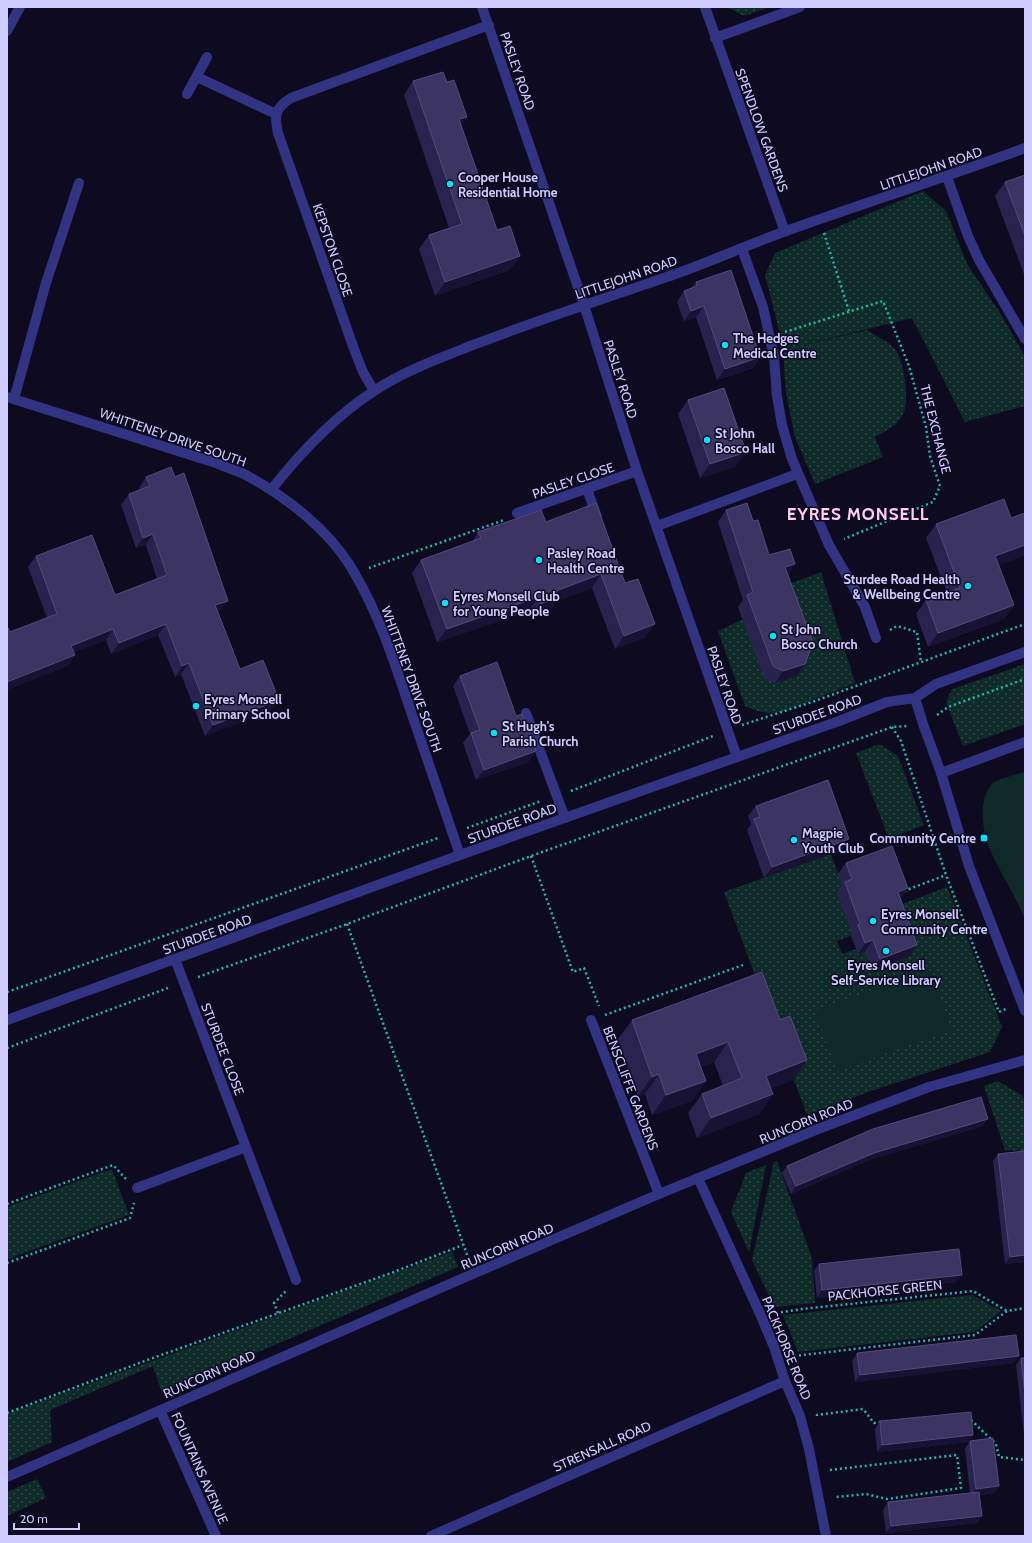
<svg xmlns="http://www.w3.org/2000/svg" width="1032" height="1543" viewBox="0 0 1032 1543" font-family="Cabin,sans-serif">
	<defs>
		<pattern id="grass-dots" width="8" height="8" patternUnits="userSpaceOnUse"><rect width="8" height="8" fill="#0e2b29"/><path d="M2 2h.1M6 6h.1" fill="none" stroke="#304849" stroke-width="1.8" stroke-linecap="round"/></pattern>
	</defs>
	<rect width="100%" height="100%" fill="#0e0b21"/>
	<path fill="url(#grass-dots)" d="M727 7H770L744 16Z
		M923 191 946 211 967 264 1002 316 1025 357V406L965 422 912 318 791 348 867 330C876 336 888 341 895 349 904 360 910 402 903 414 897 426 886 431 875 437L883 457 815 484 795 437 787 399 784 370V349L765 275 775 253Z
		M821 572 855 683 782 712 768 713 757 711 745 706 718 631 743 619 782 587Z
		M1025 664V724L963 746 946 702 952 689Z
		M879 744 898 756 924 825 889 839 856 753Z
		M831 854 844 890 837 893 853 935 837 941 842 954 856 949 865 951 872 969 892 908 947 887 1002 1027 990 1052 871 1091 807 1115 724 892Z
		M998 1081 1023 1096 1025 1102V1151L1005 1150 984 1086Z
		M777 1161 812 1258 815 1303 774 1307 752 1260 774 1162Z
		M766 1165 749 1252 731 1212 746 1173Z
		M112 1169 129 1215 7 1259V1207Z
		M452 1252 458 1267 162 1393 153 1366 50 1410 52 1442 7 1462V1414Z
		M972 1295 1001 1311 974 1332 798 1352 783 1315Z
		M37 1479 46 1498 7 1516V1492Z"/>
	<path fill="#0e2b29" d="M1025 772V919C1015 894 999 872 989 847 982 830 978 797 993 783 998 779 1018 774 1025 772Z
		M930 970 952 1030 837 1071 815 1011Z"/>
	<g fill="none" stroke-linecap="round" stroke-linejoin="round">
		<path stroke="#24baac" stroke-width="2.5" stroke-dasharray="2 3" stroke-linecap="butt" d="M824 233 849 311
			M785 332 883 301 909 366 926 427 930 456 940 486 933 502 844 539
			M369 568 504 520
			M890 630 897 626 917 632 921 662
			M937 715 948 707 1025 679
			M742 725 815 701 1025 624
			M892 727 901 741 946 875 999 1012 1008 1008
			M571 791 713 736
			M467 828 541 801
			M531 856 573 972 584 968 599 1006
			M904 891 946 875
			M347 924 469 1260
			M198 977 347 924 531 856 892 727 907 726
			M7 992 438 838
			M605 1015 743 965
			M7 1048 168 988
			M7 1204 113 1165 126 1179
			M7 1263 130 1218 134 1203
			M278 1313 274 1303 286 1291
			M776 1313 802 1309 973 1291 1007 1311
			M794 1356 975 1335 1007 1311 1025 1308
			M7 1413 150 1359 391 1273 463 1245
			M817 1416V1415L863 1409 874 1423 881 1422
			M971 1420 996 1444 999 1457 1025 1460
			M830 1470 957 1455 961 1488 887 1499 866 1494 836 1497"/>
		<path stroke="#333384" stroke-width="10" d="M947 177 968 236 979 260 1025 339
			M742 249 763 307 774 357 777 396 782 425 792 459 829 545 865 607 876 638
			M14 399 46 283 79 183
			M587 489 597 517
			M657 526 797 474
			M941 773 1025 742"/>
		<path stroke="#333384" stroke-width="10" d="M482 7 584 305 637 471 737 757
			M705 7 785 232
			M7 31 20 7
			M715 38 800 7
			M197 77 276 114
			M187 94 207 57
			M374 391 363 372 354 349 278 133C274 115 275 108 291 98L489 25
			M7 397 216 463C225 467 235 470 244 474 287 497 331 531 355 574 379 615 394 661 409 706 426 756 443 805 460 855
			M271 490C300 453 334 417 374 391 404 371 440 358 473 345 536 321 600 300 664 278 705 264 745 246 786 231 865 203 946 177 1025 148
			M517 513 637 471
			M526 713 565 818
			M175 959 296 1280
			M591 1020 659 1194
			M698 1178 761 1316 774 1347 785 1381 800 1416 809 1449 826 1536
			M137 1188 246 1147
			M160 1410 216 1536
			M7 1477 475 1273 659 1194 818 1129 929 1087 1025 1060
			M431 1536 785 1381"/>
		<path stroke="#333384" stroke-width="10" d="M915 698 923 724 941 773 969 866 1025 1011
			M7 1020 460 855 839 721 887 702 915 698 936 684 1025 652"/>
	</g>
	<path fill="#2a2350" d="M413 81 461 124 510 270 435 296 419 249 429 235 449 228 404 95Z
		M1025 175V277L995 196 1005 182Z
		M696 282 760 357 753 368 717 380 696 317 684 321 677 302 684 291 691 288Z
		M688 400 736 466 700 478 678 414Z
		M146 477 220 611 218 612 240 669 279 700 271 710 205 736 181 674 175 677 158 635 111 654 106 640 74 652 75 655 68 666 10 632 47 618 28 567 36 556 115 595 157 579 146 545 136 548 121 505 129 494 140 490 139 488Z
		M726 510 753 521 769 555 788 575 805 664 797 676 775 683 764 678 738 607 743 600 718 522Z
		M1025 513V555L999 565 1014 605 1004 619 928 647 916 614 926 600 947 593 926 538 936 524 1011 518Z
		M546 522 625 583 646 637 615 649 592 588 556 601 549 611 531 617 529 611 437 642 412 573 421 560 472 542 478 532Z
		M460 676 516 716 536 751 528 762 476 780 463 743 470 734 453 686Z
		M756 806 842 850 764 878 747 830 751 824 748 816Z
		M846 863 900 898 910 956 872 970 865 951 858 954 851 936 852 934 837 893 842 885 838 874Z
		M762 972 793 1080 771 1088 773 1094 759 1114 697 1138 688 1113 702 1094 723 1086 714 1062 701 1067 706 1081 692 1101 652 1115 645 1094 638 1096 618 1039 632 1020Z
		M983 1126 869 1160 791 1194 782 1173 787 1166Z
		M998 1154 1025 1262 1005 1264 993 1161Z
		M819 1264 957 1282 817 1298 814 1271Z
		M857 1353 1014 1363 855 1382 852 1361Z
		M1021 1358H1025V1444L1016 1365Z
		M880 1421 973 1435 968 1442 877 1452 875 1429Z
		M970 1441 999 1486 994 1493 980 1495 982 1516 977 1523 886 1533 883 1510 888 1502 970 1493 965 1448Z"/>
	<path fill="#181235" d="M467 117 457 131 459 119Z
		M520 256 510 270 435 296 445 282Z
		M704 306 696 317 684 321 691 311Z
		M760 357 753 368 717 380 725 369Z
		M746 452 736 466 700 478 710 464Z
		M153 534 146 545 136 548 143 538Z
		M1025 545V555L986 570 995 556Z
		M795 564 787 576 785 567Z
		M601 574 592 588 556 601 549 611 531 617 540 604 556 591Z
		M538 597 529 611 437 642 447 629Z
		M228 601 220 611 208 616 215 605Z
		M1014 605 1004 619 928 647 938 633Z
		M166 624 158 635 111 654 119 643Z
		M655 624 646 637 615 649 624 636Z
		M113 629 106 640 64 656 71 646Z
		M75 655 68 666 7 690V682Z
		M189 663 181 674 175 677 182 666Z
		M805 664 797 676 775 683 783 671Z
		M279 700 271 710 205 736 213 725Z
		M536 751 528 762 476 780 484 770Z
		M849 839 842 850 764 878 772 867Z
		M908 888 900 899 898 892Z
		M873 940 865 951 858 954 865 943Z
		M917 945 910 956 872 970 880 959Z
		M728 1042 714 1062 682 1074 696 1054Z
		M807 1060 793 1080 752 1096 766 1076Z
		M659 1074 645 1094 638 1096 652 1077Z
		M706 1081 692 1101 652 1115 666 1095Z
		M773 1094 759 1114 697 1138 711 1118Z
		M988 1119 983 1126 869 1160 791 1194 796 1186 874 1153Z
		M1025 1255V1262L1005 1264 1010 1257Z
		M962 1275 957 1282 817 1298 822 1290Z
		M1019 1356 1014 1363 855 1382 860 1375Z
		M973 1435 968 1442 877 1452 882 1445Z
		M999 1486 994 1493 971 1496 976 1489Z
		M982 1516 977 1523 886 1533 891 1526Z"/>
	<path fill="#3c3563" stroke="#534c7b" d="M443 72 447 82 454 80 467 117 459 119 497 230 510 226 520 256 445 282 429 235 462 224 413 81Z
		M1025 175V236L1005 182Z
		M731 270 760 357 725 369 704 306 691 311 684 291 697 286 696 282Z
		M724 388 746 452 710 464 688 400Z
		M171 467 175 477 184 473 228 601 215 605 240 669 263 660 279 700 213 725 189 663 182 666 166 624 119 643 113 629 71 646 75 655 7 682V626L10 632 57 614 36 556 92 535 115 595 167 575 153 534 143 538 129 494 150 486 146 477Z
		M1004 499 1011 518 1025 513V545L995 556 1014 605 938 633 926 600 960 588 936 524Z
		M596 503 625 583 638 579 655 624 624 636 601 574 556 591 558 598 540 604 538 597 447 629 421 560 481 538 478 532 541 510 546 522Z
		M747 503 753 521 758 520 769 555 790 549 795 564 785 567 813 643 805 664 783 671 773 666 747 595 753 592 726 510Z
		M497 662 516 716 522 714 536 751 484 770 471 733 480 730 460 676Z
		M828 780 849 839 772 867 754 819 760 817 756 806Z
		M892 846 908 888 898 892 917 945 880 959 873 940 865 943 858 925 860 924 845 882 852 879 846 863Z
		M762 972 780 1020 790 1016 807 1060 766 1076 773 1094 711 1118 702 1094 742 1078 728 1042 696 1054 706 1081 666 1095 659 1074 652 1077 632 1020Z
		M981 1097 988 1119 874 1153 796 1186 787 1166 873 1129Z
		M1025 1151V1255L1010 1257 998 1154Z
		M959 1249 962 1275 822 1290 819 1264Z
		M1016 1335 1019 1356 860 1375 857 1353Z
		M1021 1358H1025V1394Z
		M971 1412 973 1435 882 1445 880 1421Z
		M993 1438 999 1486 976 1489 970 1441Z
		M979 1492 982 1516 891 1526 888 1502Z"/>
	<g fill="#00e5f6" stroke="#0e0b21" stroke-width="1.5">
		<circle cx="450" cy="184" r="4"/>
		<circle cx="725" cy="345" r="4"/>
		<circle cx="707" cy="440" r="4"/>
		<circle cx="539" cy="560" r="4"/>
		<circle cx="968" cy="586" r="4"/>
		<circle cx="445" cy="603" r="4"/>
		<circle cx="773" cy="636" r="4"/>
		<circle cx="196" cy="706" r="4"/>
		<circle cx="494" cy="733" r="4"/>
		<rect x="980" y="834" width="8" height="8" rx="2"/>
		<circle cx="794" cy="840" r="4"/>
		<circle cx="873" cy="921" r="4"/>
		<circle cx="886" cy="951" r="4"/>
	</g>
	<g text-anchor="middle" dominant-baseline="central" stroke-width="3" stroke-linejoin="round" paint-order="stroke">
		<g font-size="13" fill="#d0cbff" stroke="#0e0b21">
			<text transform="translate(518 71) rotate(71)">PASLEY ROAD</text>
			<text transform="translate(762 130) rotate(70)">SPENDLOW GARDENS</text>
			<text transform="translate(931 168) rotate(-19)">LITTLEJOHN ROAD</text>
			<text transform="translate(333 250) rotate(71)">KEPSTON CLOSE</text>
			<text transform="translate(626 277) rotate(-19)">LITTLEJOHN ROAD</text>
			<text transform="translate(621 379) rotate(72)">PASLEY ROAD</text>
			<text transform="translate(936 429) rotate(76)">THE EXCHANGE</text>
			<text transform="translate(173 437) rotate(19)">WHITTENEY DRIVE SOUTH</text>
			<text transform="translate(573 480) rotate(-19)">PASLEY CLOSE</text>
			<text transform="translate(412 679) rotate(70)">WHITTENEY DRIVE SOUTH</text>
			<text transform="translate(725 685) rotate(71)">PASLEY ROAD</text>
			<text transform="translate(817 714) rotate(-20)">STURDEE ROAD</text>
			<text transform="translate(512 823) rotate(-20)">STURDEE ROAD</text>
			<text transform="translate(207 934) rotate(-20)">STURDEE ROAD</text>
			<text transform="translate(223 1049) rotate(69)">STURDEE CLOSE</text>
			<text transform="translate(631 1088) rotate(69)">BENSCLIFFE GARDENS</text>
			<text transform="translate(806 1121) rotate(-22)">RUNCORN ROAD</text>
			<text transform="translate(507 1246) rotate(-23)">RUNCORN ROAD</text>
			<text transform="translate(885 1290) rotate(-6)">PACKHORSE GREEN</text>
			<text transform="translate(787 1348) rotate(68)">PACKHORSE ROAD</text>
			<text transform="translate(209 1374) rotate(-24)">RUNCORN ROAD</text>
			<text transform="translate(602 1446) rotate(-24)">STRENSALL ROAD</text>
			<text transform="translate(200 1468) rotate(66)">FOUNTAINS AVENUE</text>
		</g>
		<g font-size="13" font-weight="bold" fill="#d0cbff" stroke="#0e0b21" text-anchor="start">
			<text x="458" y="177">Cooper House<tspan x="458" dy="15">Residential Home</tspan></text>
			<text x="733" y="338">The Hedges<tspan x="733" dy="15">Medical Centre</tspan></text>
			<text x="715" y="433">St John<tspan x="715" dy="15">Bosco Hall</tspan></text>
			<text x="547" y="553">Pasley Road<tspan x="547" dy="15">Health Centre</tspan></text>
			<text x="960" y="579" text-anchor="end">Sturdee Road Health<tspan x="960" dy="15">&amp; Wellbeing Centre</tspan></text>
			<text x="453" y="596">Eyres Monsell Club<tspan x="453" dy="15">for Young People</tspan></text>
			<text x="781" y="629">St John<tspan x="781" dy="15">Bosco Church</tspan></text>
			<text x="204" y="699">Eyres Monsell<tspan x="204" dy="15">Primary School</tspan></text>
			<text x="502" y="726">St Hugh's<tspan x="502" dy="15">Parish Church</tspan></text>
			<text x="802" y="833">Magpie<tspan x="802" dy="15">Youth Club</tspan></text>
			<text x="976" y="838" text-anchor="end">Community Centre</text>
			<text x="881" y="914">Eyres Monsell<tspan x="881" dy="15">Community Centre</tspan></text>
			<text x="886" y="965" text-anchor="middle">Eyres Monsell<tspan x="886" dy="15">Self-Service Library</tspan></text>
		</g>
		<g font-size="17" font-weight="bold" letter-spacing="1" fill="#ffcdee" stroke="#0e0b21">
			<text x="858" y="514">EYRES MONSELL</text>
		</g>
	</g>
	<rect width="1032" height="1543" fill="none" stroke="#d0cbff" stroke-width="16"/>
	<path d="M14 1523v6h65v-6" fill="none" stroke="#d0cbff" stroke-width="2"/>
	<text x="20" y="1523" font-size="12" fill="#d0cbff" stroke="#0e0b21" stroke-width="3" paint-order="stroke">20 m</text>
</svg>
